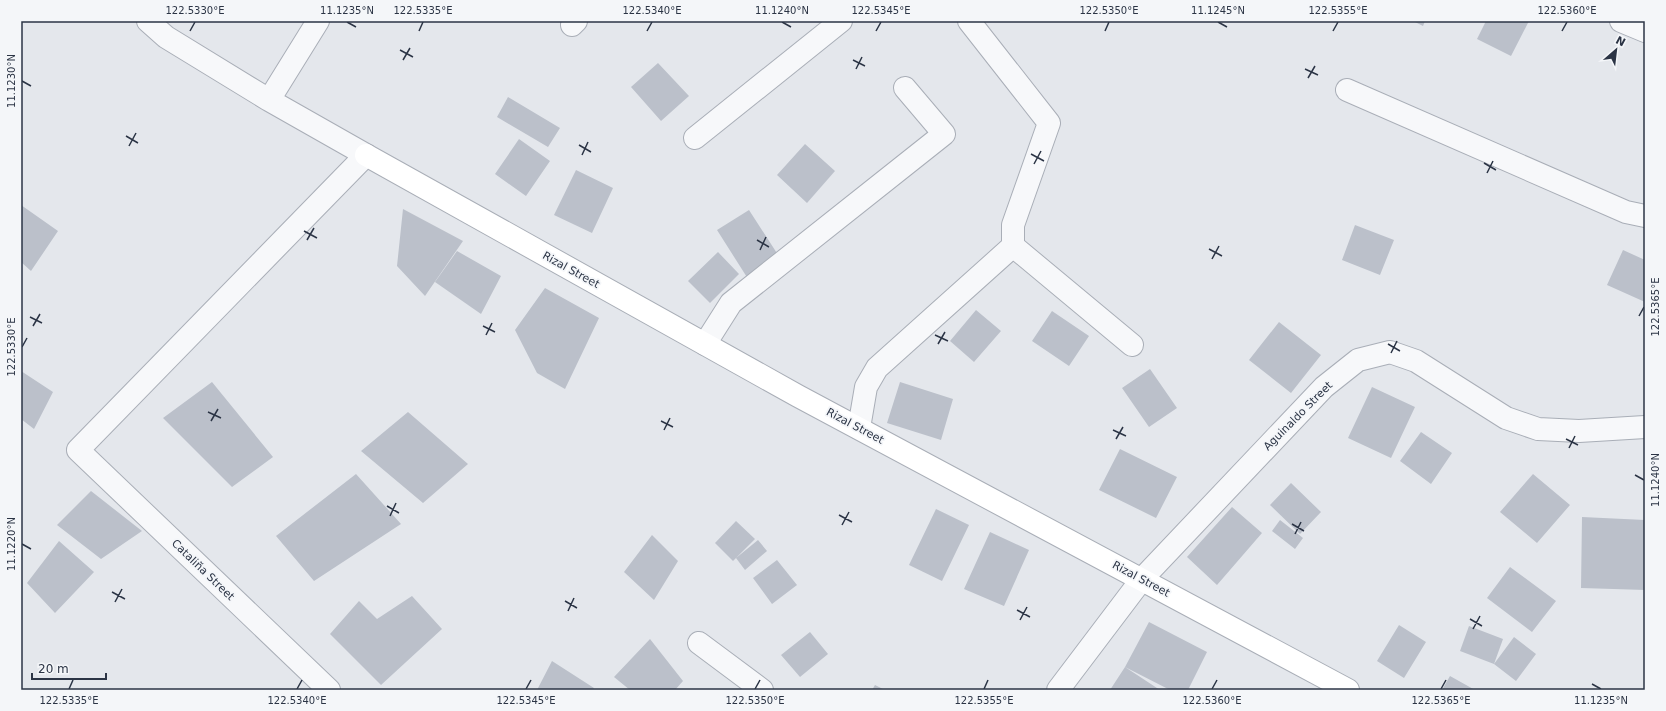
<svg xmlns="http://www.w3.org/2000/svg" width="1666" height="711" viewBox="0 0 1666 711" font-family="'DejaVu Sans',sans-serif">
	<rect width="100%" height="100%" fill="#e4e7ec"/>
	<path fill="#bbc0ca" d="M1413 21H1425L1423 26Z
		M1486 21H1529L1511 56 1477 39Z
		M658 63 689 96 661 121 631 87Z
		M508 97 560 128 548 147 497 117Z
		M519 139 550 161 526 196 495 174Z
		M805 144 835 171 807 203 777 175Z
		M576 170 613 188 592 233 554 215Z
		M21 205 58 231 31 271 21 262Z
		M403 209 463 241 425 296 397 266Z
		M749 210 782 261 750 282 717 230Z
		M1355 225 1394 240 1380 275 1342 260Z
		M1623 250 1645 260V302L1607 285Z
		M457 251 501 276 481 314 435 282Z
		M718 252 739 274 710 303 688 281Z
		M545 288 599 318 565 389 537 373 515 330Z
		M976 310 1001 331 974 362 950 341Z
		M1052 311 1089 336 1069 366 1032 341Z
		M1279 322 1321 355 1291 393 1249 360Z
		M1150 369 1177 408 1149 427 1122 388Z
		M21 371 53 392 34 429 21 419Z
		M212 382 273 457 232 487 163 418Z
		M900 382 953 399 941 440 887 423Z
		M1372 387 1415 407 1391 458 1348 438Z
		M408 412 468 464 423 503 361 451Z
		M1421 432 1452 453 1431 484 1400 461Z
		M1120 449 1177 477 1156 518 1099 490Z
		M356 474 401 524 314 581 276 536Z
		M1533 474 1570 505 1537 543 1500 512Z
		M1291 483 1321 512 1300 534 1270 505Z
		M91 491 142 531 101 559 57 525Z
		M1232 507 1262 533 1217 585 1187 557Z
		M936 509 969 525 942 581 909 565Z
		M1582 517 1645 520V590L1581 588Z
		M1280 520 1303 538 1295 549 1272 531Z
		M736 521 755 539 733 561 715 543Z
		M990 532 1029 550 1004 606 964 589Z
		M652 535 678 561 654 600 624 572Z
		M758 540 767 551 745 570 736 558Z
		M59 541 94 572 55 613 27 583Z
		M777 560 797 585 772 604 753 578Z
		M1510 567 1556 601 1532 632 1487 598Z
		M412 596 442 629 381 685 330 634 359 601 377 619Z
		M1149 622 1207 652 1188 690H1170L1125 667Z
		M1399 625 1426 642 1404 678 1377 661Z
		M1469 626 1503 639 1494 664 1514 637 1536 654 1516 681 1494 664 1460 651Z
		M810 632 828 654 800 677 781 655Z
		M650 639 683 681 675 690H630L614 677Z
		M552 661 594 688 593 690H537Z
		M1125 667 1160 690H1110Z
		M1450 676 1475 690H1442Z
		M875 685 885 690H872Z"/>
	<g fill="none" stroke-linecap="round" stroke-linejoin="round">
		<defs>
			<path id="street" d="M148 21 166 37 269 100 366 155 78 450 329 690
				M969 21 1049 123 1013 225V246L1132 345
				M1621 21 1645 31
				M572 25 576 21
				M1347 90 1626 212 1645 216
				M269 100 318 21
				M695 138 841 21
				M705 344 731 303 944 134 905 88
				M859 428 866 387 877 368 1013 246
				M699 643 762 690
				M1058 690 1142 579 1324 387 1358 360 1390 352 1416 361 1506 418 1538 429 1579 431 1645 427"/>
			<path id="secondary" d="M366 155 798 396 1348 690"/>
		</defs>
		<use href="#street" stroke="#a9aeb7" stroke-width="24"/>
		<use href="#secondary" stroke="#a9aeb7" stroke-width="24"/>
		<use href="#street" stroke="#f7f8fa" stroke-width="22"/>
		<use href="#secondary" stroke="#fff" stroke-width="22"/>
	</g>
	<path fill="none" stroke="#2b3445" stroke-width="1.5" d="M347 22 356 27M782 22 791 27M1218 22 1227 27M190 31 195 22M419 31 423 22M647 31 652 22M876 31 881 22M1105 31 1109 22M1333 31 1338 22M1562 31 1567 22M400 50 413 57M403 60 410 48M853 60 865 66M856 69 862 57M1305 69 1318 75M1308 78 1315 66M22 81 31 86M126 136 138 143M579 145 591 152M129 146 136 133M1031 154 1044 161M582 155 588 142M1484 163 1496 170M1034 164 1041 151M1487 173 1493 161M304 231 317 238M307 240 314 228M757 240 769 247M1209 249 1222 256M760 250 766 237M1212 259 1219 246M1639 316 1644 307M30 317 42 323M33 326 40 314M483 326 495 332M486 335 492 323M935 335 948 341M938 344 945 332M1388 344 1400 351M22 347 27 338M1391 353 1397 341M208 412 221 418M211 421 218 409M661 421 673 427M664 430 670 418M1113 430 1126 436M1116 439 1123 427M1566 439 1578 445M1569 448 1575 436M1635 475 1644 480M387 506 399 513M839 515 852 522M390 516 396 503M1292 524 1304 531M842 525 849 512M1295 534 1301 522M22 544 31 549M112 592 125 599M565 601 577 608M115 602 122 589M1017 610 1030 617M568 611 574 598M1470 619 1482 626M1020 620 1027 607M1473 629 1480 616M1592 684 1601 689M69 689 73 680M297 689 302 680M526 689 531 680M755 689 760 680M984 689 988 680M1212 689 1217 680M1441 689 1446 680"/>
	<g text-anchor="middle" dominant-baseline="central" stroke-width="3.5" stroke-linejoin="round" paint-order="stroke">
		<g font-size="11" fill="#2b3445" stroke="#f4f6f9">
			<text transform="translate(571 270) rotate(29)">Rizal Street</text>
			<text transform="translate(1298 416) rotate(-45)">Aguinaldo Street</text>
			<text transform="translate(855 426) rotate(28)">Rizal Street</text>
			<text transform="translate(203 570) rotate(44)">Cataliña Street</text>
			<text transform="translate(1141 579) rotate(28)">Rizal Street</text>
		</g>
	</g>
	<rect width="1666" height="711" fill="none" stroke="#f4f6f9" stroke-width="44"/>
	<g transform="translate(1616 50) rotate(28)" stroke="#f4f6f9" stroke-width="3" paint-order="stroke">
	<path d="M0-3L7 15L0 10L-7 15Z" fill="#2b3445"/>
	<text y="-6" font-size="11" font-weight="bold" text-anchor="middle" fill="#2b3445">N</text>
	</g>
	<path d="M32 673v6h74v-6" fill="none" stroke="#2b3445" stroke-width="2"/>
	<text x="38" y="673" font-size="12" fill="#2b3445" stroke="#f4f6f9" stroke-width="3" paint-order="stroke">20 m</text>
	<rect x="22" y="22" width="1622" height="667" fill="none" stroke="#2b3445" stroke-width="1.5"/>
	<g font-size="10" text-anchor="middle" fill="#2b3445">
		<text x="195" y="14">122.5330°E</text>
		<text x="347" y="14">11.1235°N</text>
		<text x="423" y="14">122.5335°E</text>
		<text x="652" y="14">122.5340°E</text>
		<text x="782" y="14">11.1240°N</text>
		<text x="881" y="14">122.5345°E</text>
		<text x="1109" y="14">122.5350°E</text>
		<text x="1218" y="14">11.1245°N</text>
		<text x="1338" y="14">122.5355°E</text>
		<text x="1567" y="14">122.5360°E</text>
		<text transform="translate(11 81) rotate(-90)" y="4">11.1230°N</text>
		<text transform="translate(1655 307) rotate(-90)" y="4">122.5365°E</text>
		<text transform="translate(11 347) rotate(-90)" y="4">122.5330°E</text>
		<text transform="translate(1655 480) rotate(-90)" y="4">11.1240°N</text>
		<text transform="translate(11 544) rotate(-90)" y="4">11.1220°N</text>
		<text x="69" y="704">122.5335°E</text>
		<text x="297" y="704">122.5340°E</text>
		<text x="526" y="704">122.5345°E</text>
		<text x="755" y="704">122.5350°E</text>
		<text x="984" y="704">122.5355°E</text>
		<text x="1212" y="704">122.5360°E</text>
		<text x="1441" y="704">122.5365°E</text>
		<text x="1601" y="704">11.1235°N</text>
	</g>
</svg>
